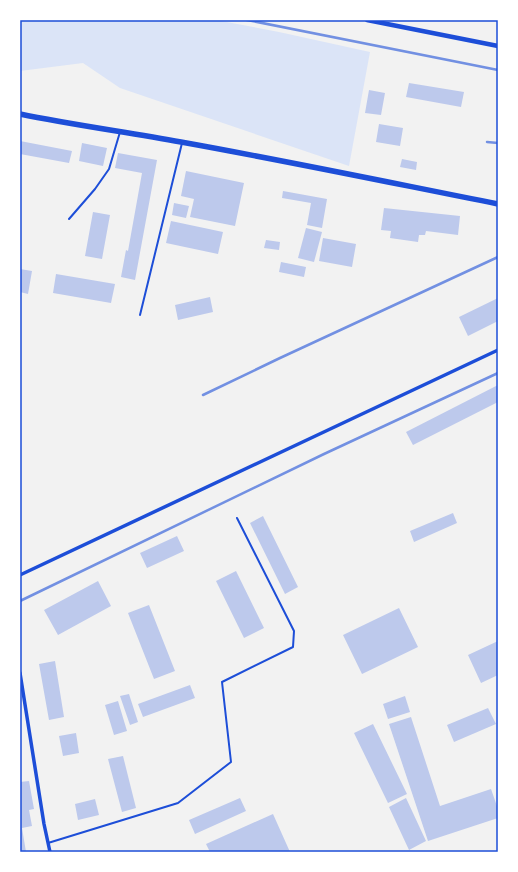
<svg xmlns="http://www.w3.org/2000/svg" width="518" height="872" viewBox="0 0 518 872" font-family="'Nunito Sans',sans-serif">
	<rect width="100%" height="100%" fill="#f2f2f2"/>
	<path fill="#dbe4f7" d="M20 20H216L279 32 370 52 349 166 120 88 83 63 20 71Z"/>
	<path fill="#bdc9ec" d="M409 83 464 92 461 107 406 97Z
		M369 90 385 93 381 115 365 113Z
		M379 124 403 128 400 146 376 142Z
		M20 141 72 151 69 163 20 154Z
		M82 143 107 148 103 166 79 161Z
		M118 153 157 160 135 280 121 277 126 250 128 251 142 173 115 168Z
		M402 159 417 162 416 170 400 167Z
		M186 171 244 183 235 226 190 217 194 199 181 196Z
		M283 191 327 199 322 228 307 225 311 203 282 198Z
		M174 203 189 206 186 218 172 215Z
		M384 208 460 216 458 235 426 231 425 235H419L418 242 390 238 391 231 381 230Z
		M93 212 110 215 102 259 85 256Z
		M171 221 223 232 218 254 166 243Z
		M306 228 322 232 314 262 298 258Z
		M323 238 356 244 352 267 319 261Z
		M266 240 280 242 279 250 264 248Z
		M281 262 306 267 304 277 279 272Z
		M20 269 32 271 28 294 20 292Z
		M56 274 115 284 111 303 53 293Z
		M210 297 213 312 178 320 175 305Z
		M498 298V321L468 336 459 317Z
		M498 385V402L413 445 406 432Z
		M453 513 457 523 414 542 410 531Z
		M263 516 298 587 285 594 250 523Z
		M177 536 184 551 147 568 140 553Z
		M236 571 264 628 244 638 216 581Z
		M98 581 111 606 58 635 44 610Z
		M149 605 175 671 154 679 128 613Z
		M399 608 418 647 362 674 343 635Z
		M498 641V675L481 683 468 655Z
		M55 661 64 717 49 720 39 664Z
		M190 685 195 698 143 717 138 704Z
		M129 694 138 722 130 725 120 696Z
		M405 696 410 712 388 719 383 704Z
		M118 701 127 731 114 735 105 705Z
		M488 708 496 724 454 742 447 725Z
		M411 717 440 806 491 789 498 809V818L428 841 389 724Z
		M373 724 407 794 388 803 354 733Z
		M76 733 79 753 63 756 59 736Z
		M123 756 136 808 122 812 108 759Z
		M29 781 34 809 29 810 32 826 22 828 26 852H20V782Z
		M240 798 246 811 195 834 189 820Z
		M406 798 426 841 409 850 389 807Z
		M95 799 99 815 78 820 75 804Z
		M273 814 290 852H210L206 844Z"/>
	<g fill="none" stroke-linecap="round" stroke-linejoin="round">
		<path stroke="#1d4ed8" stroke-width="2" d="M69 219 95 189 109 169 120 132
			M140 315 182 143
			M48 843 178 803 231 762 222 682 293 647 294 631 237 518"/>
		<path stroke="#1d4ed8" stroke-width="3.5" d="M20 575 498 350
			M20 673 44 824 50 852"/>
		<path stroke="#1d4ed8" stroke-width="4.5" d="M367 20 498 46"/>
		<path stroke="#1d4ed8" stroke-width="5.5" d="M20 114C73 125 127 132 181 142 287 161 392 183 498 204"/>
		<path stroke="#7290e2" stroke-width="2.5" d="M247 20 498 70
			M487 142 498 143
			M203 395 280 358 498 257
			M20 601 324 454 498 373"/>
	</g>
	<rect width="518" height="872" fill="none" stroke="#ffffff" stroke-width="42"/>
	<rect x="21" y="21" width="476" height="830" fill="none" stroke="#1d4ed8" stroke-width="1.5"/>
</svg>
